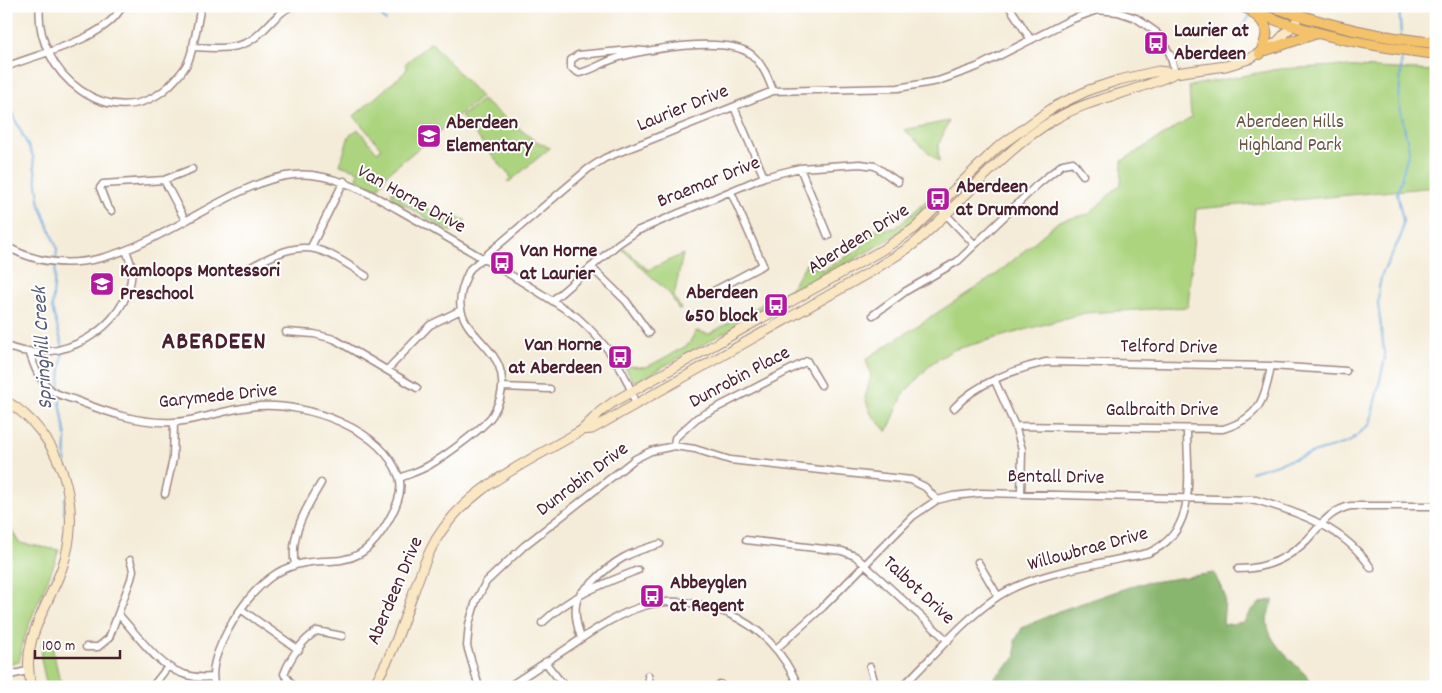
<svg xmlns="http://www.w3.org/2000/svg" width="1442" height="693" viewBox="0 0 1442 693" font-family="Dekko,sans-serif">
	<rect width="100%" height="100%" fill="#fff"/>
	<filter id="ink" filterUnits="userSpaceOnUse"><feTurbulence type="fractalNoise" baseFrequency=".02" numOctaves="2"/><feDisplacementMap in="SourceGraphic" scale="10" xChannelSelector="R" yChannelSelector="G"/><feConvolveMatrix kernelMatrix="1 2 1 2 8 2 1 2 1" color-interpolation-filters="sRGB"/></filter>
	<filter id="wash" filterUnits="userSpaceOnUse"><feTurbulence type="fractalNoise" baseFrequency=".0096" numOctaves="4" result="noise"/><feDisplacementMap in="SourceGraphic" scale="20" xChannelSelector="R" yChannelSelector="G"/><feGaussianBlur stdDeviation="1.12" result="paint"/><feColorMatrix in="noise" values="0 0 0 0 0 0 0 0 0 0 0 0 0 0 0 0 0 1.4 0 .05"/><feComposite in="paint" operator="in"/></filter>
	<g filter="url(#wash)">
		<rect width="100%" height="100%" fill="#f4ecd8"/>
		<path fill="#acd47f" stroke="#7b7a55" d="M431 42 481 97 387 174 378 189 357 179 359 171 340 165 349 136 358 129 376 151 378 152 381 148 354 116 405 72 407 68 405 64Z
			M1336 66 1436 71V187L1196 209 1188 307 1085 313 953 350 932 363 904 393 887 432 871 414 865 398 871 376 866 359 997 274 1059 221 1089 214 1121 184 1122 161 1191 118 1189 86 1279 69Z
			M482 100 534 140 550 148 509 182 507 181 510 178V174L505 171 461 116Z
			M949 121 938 146 939 162 904 130Z
			M392 190 407 204 411 201 443 216 466 220 451 232 392 198Z
			M936 192 940 196 916 220 890 239 638 381 632 380 625 366 647 367 688 345 696 331 709 334 791 288 806 264 823 270 860 249 870 230 896 228Z
			M625 249 648 270 683 254 674 296 681 309 679 310 670 294 623 250Z
			M6 519 19 543 59 550C47 588 25 622 19 662L6 665Z
			M43 639 51 641 59 677 65 687H47L41 659Z"/>
		<path fill="#89b66e" stroke="#6a6a4c" d="M1214 573 1225 596 1223 625 1244 622C1252 609 1257 601 1273 600 1272 605 1268 613 1267 618 1266 647 1302 665 1315 687H985L1016 657 1015 641 1022 628 1062 610 1138 584Z"/>
		<g fill="none" stroke-linecap="round" stroke-linejoin="round">
			<path stroke="#67a7da" stroke-width="2" d="M373 6 386 21
				M1399 6 1401 35
				M1237 35 1251 14
				M6 101 33 156 40 205 57 248 52 308 63 348 59 391
				M59 396 66 437 65 468
				M1251 472 1349 442 1370 424 1385 358 1378 304 1379 287 1382 274 1401 236 1403 220 1397 194 1409 150 1399 102 1402 52
				M64 513 65 498"/>
		</g>
	</g>
	<g filter="url(#ink)">
		<g fill="none" stroke-linecap="round" stroke-linejoin="round">
			<defs>
				<path id="street" d="M40 6C33 72 112 138 169 86 175 80 184 71 188 62 195 45 197 24 201 6
					M1009 6 1031 40
					M192 47C211 48 236 51 253 39 267 29 276 13 292 6
					M644 51 631 50 578 55 571 60V68L579 73C591 71 602 63 614 59 642 49 728 35 752 55 763 65 768 77 773 91
					M6 67C39 53 106 40 122 6
					M734 107 764 177
					M800 168 828 236
					M164 180 185 220
					M939 207 974 244
					M111 211 107 206 100 188 103 184 164 180 192 169
					M6 246C84 291 157 234 226 199 253 185 281 172 312 175 353 180 387 204 422 223 474 253 527 283 577 317 603 340 626 370 635 403
					M311 247 344 181
					M251 267C305 237 317 244 366 276
					M591 267 626 301 649 333
					M712 292 763 265 731 192
					M553 300 618 244 637 231 764 177 800 168 860 164 875 166 898 182
					M873 315 906 291 958 261 1037 185 1063 164 1073 162 1083 175
					M286 332 314 334 334 339 417 388
					M6 346C58 368 128 329 132 272 133 266 128 257 126 250
					M29 351C34 366 38 379 51 390 57 395 67 397 75 400 106 412 139 424 174 422 200 421 230 407 259 406 306 403 382 428 399 477 403 489 397 505 391 516 354 586 326 545 277 573 254 587 234 616 223 640 216 655 210 671 215 687
					M388 369 430 325 461 310
					M995 381 1015 426 1022 449 1021 494
					M503 387 550 389
					M954 408C975 384 1015 369 1046 362L1271 366 1346 371
					M1015 426 1223 429C1259 418 1265 400 1271 366
					M674 446 675 438 697 418 807 361 821 385
					M400 478C409 474 419 471 428 466 442 458 486 427 493 414 502 399 505 382 499 366 491 345 465 332 461 309 458 296 464 281 470 269L588 169 605 158 773 91 898 88 938 81 977 67 1070 20 1097 10 1118 12 1136 18 1156 32 1170 54 1175 73
					M165 494 173 459 174 422
					M746 540 842 551 855 556 948 641
					M978 562 998 596
					M295 565C289 536 306 508 321 483
					M1238 569C1264 569 1288 559 1307 540 1321 525 1330 510 1351 506H1436
					M242 610 299 650
					M119 615C147 645 166 682 212 677
					M542 623C572 595 600 585 638 570
					M581 638C577 626 572 608 579 596 582 591 588 586 593 582 614 560 630 552 660 544
					M86 647H98L109 638 131 579 133 570 130 560
					M777 648 823 607 913 516 937 500 953 496 981 493 1256 500C1300 513 1345 528 1371 568
					M545 662 565 687
					M870 667 876 687
					M648 675 651 687
					M6 676 27 671
					M375 683 381 687
					M720 684 721 687
					M152 687 167 668
					M294 687 284 674C290 658 302 640 317 631L342 636
					M479 687 467 646 469 624 476 601 486 582 524 546 635 459 651 451 674 446 695 449 730 460 911 480 925 487 937 500
					M508 687C529 673 551 659 572 645 624 609 663 587 727 613 762 628 783 652 799 687
					M902 687C933 657 962 621 997 597 1032 573 1105 563 1148 553 1199 532 1187 475 1187 429"/>
				<path id="secondary" d="M6 401C62 434 84 508 62 568 48 607 18 643 32 687
					M582 430 601 411 615 401 882 250 915 228 997 148 1054 107 1089 90 1119 80 1158 71 1175 73 1226 66 1249 59 1277 42 1296 22
					M372 687C400 647 409 595 430 551 457 493 520 466 572 436L582 430 592 429 872 271C886 261 903 253 916 242 963 202 1001 151 1055 119 1092 97 1137 93 1175 73"/>
				<path id="primary" d="M1241 6C1303 34 1369 46 1436 54
					M1271 6C1325 25 1379 38 1436 43
					M1254 14C1271 25 1268 38 1260 54
					M1266 50 1317 33"/>
			</defs>
			<use href="#street" stroke="#9f8682" stroke-width="9"/>
			<use href="#secondary" stroke="#9f8682" stroke-width="11"/>
			<use href="#primary" stroke="#9f8682" stroke-width="12"/>
			<use href="#street" stroke="#fff" stroke-width="6"/>
			<use href="#secondary" stroke="#fae7c3" stroke-width="9"/>
			<use href="#primary" stroke="#f3c26a" stroke-width="10"/>
		</g>
	</g>
	<defs>
		<symbol id="bus-square" viewBox="-11 -11 22 22"><rect x="-9" y="-9" width="18" height="18" rx="4" fill="#b5179e" stroke="#fff"/><path d="M-5-6H5V4H4V6H2V4H-2V6H-4V4H-5ZM-3.5-4V0h7V-4ZM-3.5 1.2v1.5H-2V1.2ZM2 1.2v1.5H3.5V1.2Z" fill="#fff"/></symbol>
		<symbol id="school-square" viewBox="-11 -11 22 22"><rect x="-9" y="-9" width="18" height="18" rx="4" fill="#b5179e" stroke="#fff"/><path d="M0-5L7-2L0 1L-7-2ZM-4 1L0 2.5L4 1V4Q0 6-4 4Z" fill="#fff"/></symbol>
	</defs>
	<g fill-rule="evenodd">
		<use href="#bus-square" x="1142" y="29" width="28" height="28"/>
		<use href="#school-square" x="415" y="122" width="28" height="28"/>
		<use href="#bus-square" x="924" y="185" width="28" height="28"/>
		<use href="#bus-square" x="488" y="249" width="28" height="28"/>
		<use href="#school-square" x="88" y="270" width="28" height="28"/>
		<use href="#bus-square" x="762" y="291" width="28" height="28"/>
		<use href="#bus-square" x="606" y="343" width="28" height="28"/>
		<use href="#bus-square" x="638" y="582" width="28" height="28"/>
	</g>
	<g text-anchor="middle" dominant-baseline="central" stroke-width="4" stroke-linejoin="round" paint-order="stroke">
		<g font-size="20" font-weight="bold" fill="#4a1f2b" stroke="#fff" text-anchor="start">
			<text x="1174" y="32">Laurier at<tspan x="1174" dy="23">Aberdeen</tspan></text>
			<text x="446" y="124">Aberdeen<tspan x="446" dy="23">Elementary</tspan></text>
			<text x="956" y="188">Aberdeen<tspan x="956" dy="23">at Drummond</tspan></text>
			<text x="520" y="252">Van Horne<tspan x="520" dy="23">at Laurier</tspan></text>
			<text x="120" y="272">Kamloops Montessori<tspan x="120" dy="23">Preschool</tspan></text>
			<text x="758" y="294" text-anchor="end">Aberdeen<tspan x="758" dy="23">650 block</tspan></text>
			<text x="602" y="346" text-anchor="end">Van Horne<tspan x="602" dy="23">at Aberdeen</tspan></text>
			<text x="670" y="584">Abbeyglen<tspan x="670" dy="23">at Regent</tspan></text>
		</g>
		<g font-size="20" fill="#4a1f2b" stroke="#fff">
			<text transform="translate(683 109) rotate(-22)">Laurier Drive</text>
			<text transform="translate(709 183) rotate(-22)">Braemar Drive</text>
			<text transform="translate(411 200) rotate(29)">Van Horne Drive</text>
			<text transform="translate(859 240) rotate(-32)">Aberdeen Drive</text>
			<text transform="translate(1169 348) rotate(1)">Telford Drive</text>
			<text transform="translate(740 378) rotate(-28)">Dunrobin Place</text>
			<text transform="translate(218 397) rotate(-6)">Garymede Drive</text>
			<text x="1162" y="411">Galbraith Drive</text>
			<text transform="translate(1056 478) rotate(1)">Bentall Drive</text>
			<text transform="translate(583 480) rotate(-37)">Dunrobin Drive</text>
			<text transform="translate(1088 550) rotate(-15)">Willowbrae Drive</text>
			<text transform="translate(396 591) rotate(-67)">Aberdeen Drive</text>
			<text transform="translate(918 591) rotate(43)">Talbot Drive</text>
		</g>
		<g font-size="20" fill="#675544" stroke="#fff">
			<text x="1290" y="123">Aberdeen Hills<tspan x="1290" dy="23">Highland Park</tspan></text>
		</g>
		<g font-size="21" font-style="italic" fill="#575c7a" stroke="#fff">
			<text transform="translate(44 348) rotate(-93)">Springhill Creek</text>
		</g>
		<g font-size="25" font-weight="bold" letter-spacing="1" fill="#4a1f2b" stroke="#fff">
			<text x="214" y="343">ABERDEEN</text>
		</g>
	</g>
	<rect width="1442" height="693" fill="none" stroke="#fff" stroke-width="25"/>
	<path d="M35 650v8h85v-8" fill="none" stroke="#4a1f2b" stroke-width="2.5"/>
	<text x="42" y="650" font-size="15" fill="#4a1f2b" stroke="#ffffff" stroke-width="4" paint-order="stroke">100 m</text>
</svg>
